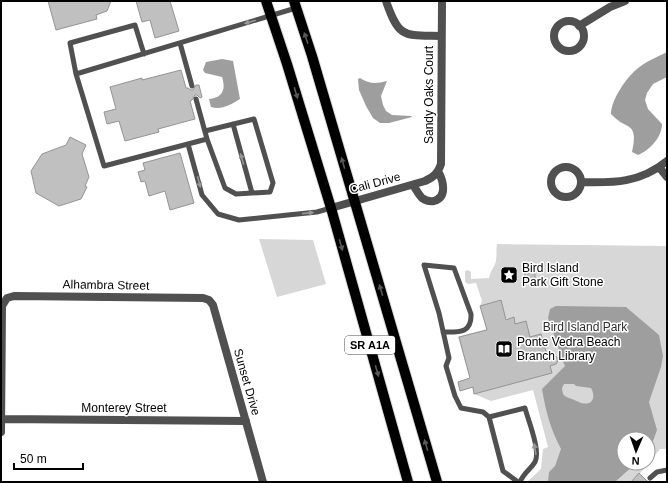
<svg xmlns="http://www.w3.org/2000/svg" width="668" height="483" viewBox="0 0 668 483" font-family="Helvetica,sans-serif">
	<rect width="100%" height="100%" fill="#fff"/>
	<path fill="#d7d7d7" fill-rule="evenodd" d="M259 239 313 240 326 284 277 297Z
		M497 244 667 246V449H660L633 482H527L541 469 543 449 548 447 533 390 491 401 474 394 472 387 460 391 458 382 470 378 458 337 487 329 480 306 482 301 476 283 468 284 465 282V271L468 270 471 272V279L489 278C490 271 496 265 496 260 497 255 496 250 497 244ZM624 439H648V463H624Z"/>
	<path fill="#9e9e9e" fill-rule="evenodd" d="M667 52V77L653 84 647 93 645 100 648 109 662 124C662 137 650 150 638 155L632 152C639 120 626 131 611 114 611 100 626 78 637 69 645 62 657 57 667 52Z
		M222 59 233 61 240 99C230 105 222 110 211 107L209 99C223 98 226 89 222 77L205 73 203 70 206 62Z
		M360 78C369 84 376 84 387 81L381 96 383 105 386 111 392 115 411 116 412 117 389 123H380L373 118 366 106 359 90 358 79Z
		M556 306 626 307 659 335 663 356 661 367 649 402 657 430 650 449 648 451V439H624V463H636L615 482H548L549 472 555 466 561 449C550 428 546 412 542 389L565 366 560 355 558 346 548 318 550 309ZM564 384H574L576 386 591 388C596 397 593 406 581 403 578 402 575 400 572 399 569 398 565 397 563 394 563 393 562 390 562 388Z"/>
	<path fill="#c0c0c0" stroke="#949494" d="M48 1H111L107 11 96 15 97 19 56 30Z
		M136 1H170L179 31 155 38 150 20 142 22Z
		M181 70 186 88H188L191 90H193L196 85H199L202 97 200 98 197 95H195L192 100 190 101 195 119 158 129 159 132 125 141 119 121 107 124 104 112 116 109 110 87 142 78V80Z
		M70 137 86 145 82 154 89 177 85 186 87 187 81 199 59 206 36 193 31 171 42 154 66 145Z
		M180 153 194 203 170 210 165 191 149 196 145 181 141 182 138 172 145 170 143 163Z
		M525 270H535V280H525Z
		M501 300 506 320 514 317 515 324 526 321 530 337 541 334 548 358 554 356 557 357 558 361 556 364 550 366 552 373 474 394 473 387 460 391 458 382 470 378 459 337 487 330 480 306Z
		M639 473 647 481 650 482H631Z"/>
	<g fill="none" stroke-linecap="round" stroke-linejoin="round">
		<defs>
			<path id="primary" d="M266 1 287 64 331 208 408 482
				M294 1 312 56 437 482"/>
		</defs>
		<use href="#primary" stroke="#dbdbdb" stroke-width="12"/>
		<path stroke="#505050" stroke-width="5" d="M180 43 192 86
			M144 54 135 25 70 43 76 74 104 166 207 139 196 99
			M76 74 296 8
			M233 124 252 193
			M205 131 254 119 273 183 270 192 236 194 225 188 207 139
			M188 144 202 195 218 214 239 220 317 212 331 208
			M443 332C458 332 472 334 471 314L454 268 424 265 439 313 449 358 446 366 455 396 461 408 483 412 489 417
			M650 478 657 472 667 470
			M518 482 503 471 489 417 525 408C528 420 541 451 535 462 531 469 524 472 520 482"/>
		<path stroke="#505050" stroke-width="8" d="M386 1C399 39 404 35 441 36
			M554 36a15 15 0 1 1 30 0a15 15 0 1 1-30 0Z
			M579 26 610 7 625 1
			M659 167 667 177
			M551 182a15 15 0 1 1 30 0a15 15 0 1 1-30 0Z
			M581 182C614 183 640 183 667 161
			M413 185C416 189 418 194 422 198 426 201 429 202 434 201 448 197 443 180 438 171
			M331 208 425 181C434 177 438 173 441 164L442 1
			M1 419 246 421
			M1 432 2 306 7 298 14 296 203 298 209 300 213 305 263 482"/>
		<use href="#primary" stroke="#000" stroke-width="10"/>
	</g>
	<defs><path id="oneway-solid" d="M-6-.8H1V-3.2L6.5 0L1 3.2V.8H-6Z"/></defs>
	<g fill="#969696">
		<use href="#oneway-solid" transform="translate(250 22) rotate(164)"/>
		<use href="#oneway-solid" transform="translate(242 159) rotate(-106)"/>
		<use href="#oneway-solid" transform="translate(199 182) rotate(75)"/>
		<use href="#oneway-solid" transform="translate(308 213) rotate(-6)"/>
		<use href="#oneway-solid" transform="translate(535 449) rotate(-99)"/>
	</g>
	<g fill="#595959">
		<use href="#oneway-solid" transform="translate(306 38) rotate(-109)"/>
		<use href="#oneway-solid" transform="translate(296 93) rotate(73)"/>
		<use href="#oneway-solid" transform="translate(343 163) rotate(-106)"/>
		<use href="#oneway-solid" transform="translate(341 245) rotate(74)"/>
		<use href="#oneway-solid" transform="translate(381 290) rotate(-106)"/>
		<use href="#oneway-solid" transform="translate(377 371) rotate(74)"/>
		<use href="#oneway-solid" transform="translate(426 445) rotate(-106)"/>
	</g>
	<defs>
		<symbol id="sight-square" viewBox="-11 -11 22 22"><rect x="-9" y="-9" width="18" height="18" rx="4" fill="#000" stroke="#fff"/><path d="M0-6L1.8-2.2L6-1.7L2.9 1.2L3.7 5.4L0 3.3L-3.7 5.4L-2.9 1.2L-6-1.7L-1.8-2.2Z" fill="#fff"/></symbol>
		<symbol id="library-square" viewBox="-11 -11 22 22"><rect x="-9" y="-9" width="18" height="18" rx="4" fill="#000" stroke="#fff"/><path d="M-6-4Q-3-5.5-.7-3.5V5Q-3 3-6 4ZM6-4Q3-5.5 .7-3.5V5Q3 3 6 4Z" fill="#fff"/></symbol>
	</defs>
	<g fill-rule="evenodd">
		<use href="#sight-square" x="499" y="265" width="20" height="20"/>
		<use href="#library-square" x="494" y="339" width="20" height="20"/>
	</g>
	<g text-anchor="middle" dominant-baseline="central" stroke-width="3" stroke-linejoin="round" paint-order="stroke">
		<rect fill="#fff" stroke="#4c4c4c" stroke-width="1" x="345" y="336" width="50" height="18" rx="3"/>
		<g font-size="11" font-weight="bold" fill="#000">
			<text x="370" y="345">SR A1A</text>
		</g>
		<g font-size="12" fill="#000" stroke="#fff">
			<text transform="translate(429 95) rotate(-90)">Sandy Oaks Court</text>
			<text transform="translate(375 183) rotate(-15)">Cali Drive</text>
			<text transform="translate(106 285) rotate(1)">Alhambra Street</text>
			<text transform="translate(247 382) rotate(74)">Sunset Drive</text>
			<text x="124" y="408">Monterey Street</text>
		</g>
		<g font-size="12" fill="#000" stroke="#fff" text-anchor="start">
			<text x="522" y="268">Bird Island<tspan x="522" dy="14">Park Gift Stone</tspan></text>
			<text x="517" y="342">Ponte Vedra Beach<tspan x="517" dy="14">Branch Library</tspan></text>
		</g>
		<g font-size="12" fill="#2e2e2e" stroke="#fff">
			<text x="585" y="327">Bird Island Park</text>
		</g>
	</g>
	<rect width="668" height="483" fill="none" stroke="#000000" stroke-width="4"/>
	<g transform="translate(636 451) rotate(182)"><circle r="19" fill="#ffffff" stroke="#999999"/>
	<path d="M0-3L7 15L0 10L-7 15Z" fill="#000000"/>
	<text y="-6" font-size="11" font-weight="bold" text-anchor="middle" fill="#000000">N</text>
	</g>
	<path d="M14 463v6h69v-6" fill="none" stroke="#000000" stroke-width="2"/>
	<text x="20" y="463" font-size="12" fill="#000000" stroke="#ffffff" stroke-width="3" paint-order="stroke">50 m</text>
</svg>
